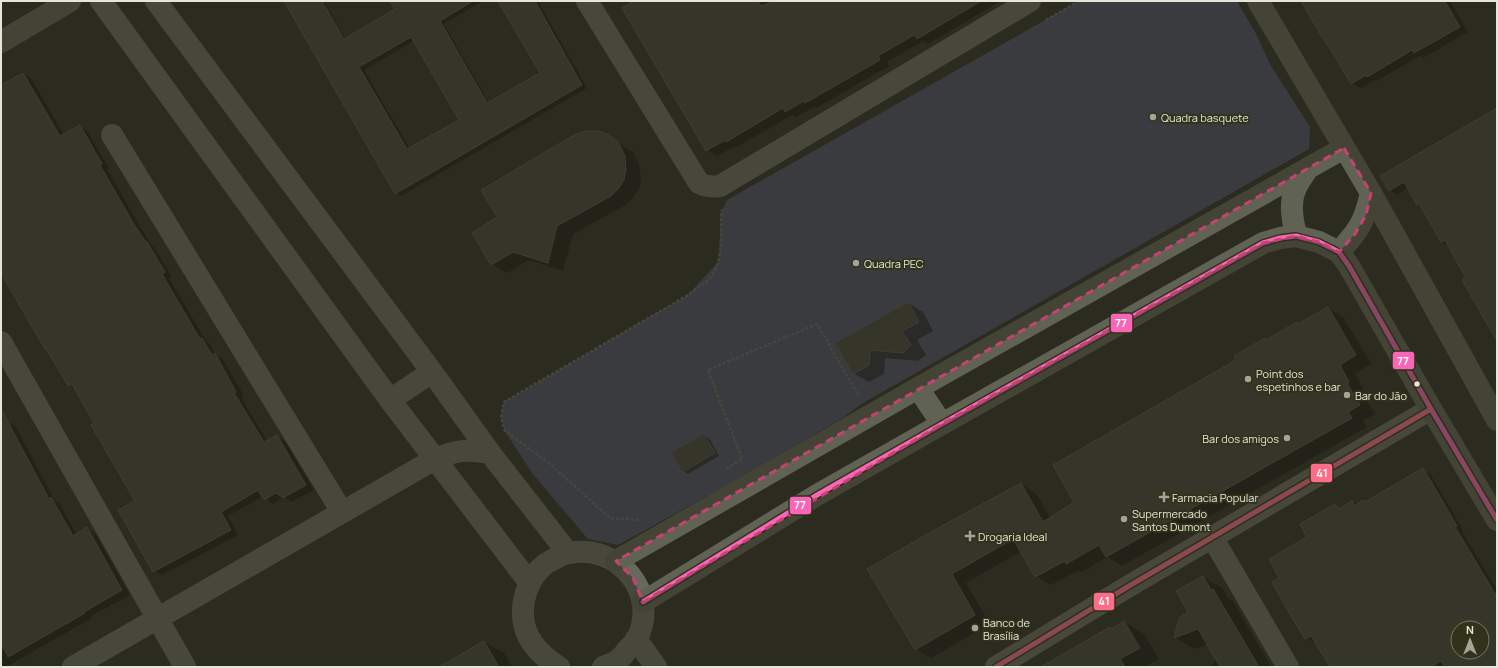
<svg xmlns="http://www.w3.org/2000/svg" width="1498" height="668" viewBox="0 0 1498 668" font-family="Manrope,sans-serif">
	<rect width="100%" height="100%" fill="#2b2c1f"/>
	<path fill="#4d4f64" d="M1079 1H1237L1256 34 1271 66 1310 127 1309 149 863 403 844 417 738 479 618 545 588 539 532 473 505 431 501 417 504 402 688 295 719 261 721 212 727 200Z"/>
	<path fill="#0007" fill-rule="evenodd" d="M285 1H324L346 39 396 10 391 1H483L444 24 489 103 541 74 500 1H538L587 88 401 196 396 193ZM414 41 460 120 410 149 364 70Z
		M636 1H1001L928 44 923 41 887 62 889 66 816 108 814 107 796 117 792 115 737 147 735 146 717 156 707 150Z
		M1302 1H1450L1468 32 1423 58 1420 56 1376 81 1374 80 1361 88 1352 83Z
		M23 74 31 78 64 135 80 126 87 131 109 168 107 169 141 228 152 246 154 247 172 277 169 278 206 341 209 343 216 355 223 359 244 396 241 397 267 441 277 436 285 441 314 490 291 502 284 497 273 504 265 499 263 496 228 516 238 535 162 575 154 571 136 501 96 423 76 389 69 385 48 350 45 348 1 273V87Z
		M1497 109V338L1467 278 1449 246 1442 242 1422 206 1418 204 1408 188 1397 195 1389 190Z
		M605 134 634 153 639 163 641 179 639 189 633 198 624 206 573 234 563 271 529 260 507 273 492 264 499 218Z
		M908 303 923 312 933 331 917 340 926 355 918 361 885 358 884 374 869 382 853 373 837 343Z
		M1328 308 1343 317 1371 364 1355 373 1363 390 1361 391 1375 414 1363 421 1367 427 1122 566 1107 557 1082 572 1079 570 1051 585 1036 576 1022 551 966 583 990 624 931 658 915 649 868 570 1021 484 1036 493 1050 518 1075 503 1238 360 1265 339 1267 340 1297 323 1299 324Z
		M8 422 16 427 55 501 59 503 77 535 87 529 95 533 130 595 91 616 92 618 6 667H1V426Z
		M704 435 709 438 719 456 688 474 683 471Z
		M1423 470 1430 474 1453 512 1463 531 1462 532 1497 590V667H1330L1315 641 1313 642 1306 638 1280 578 1309 537 1335 506 1341 509 1352 502 1357 505 1364 501 1367 502ZM1458 628H1482V652H1458Z
		M1203 577 1222 588 1228 598 1233 601 1271 667H1213L1215 657 1208 644 1195 649 1176 638 1180 619 1190 613Z
		M1124 622 1144 634 1159 659 1145 667H1043L1110 628 1113 629Z
		M484 642 504 653 512 667H463Z"/>
	<path fill="#404135" stroke="#54554a" fill-rule="evenodd" d="M284 1H322L344 39 395 9 390 1H473L440 21 487 103 540 73 498 1H535L582 85 395 194ZM411 37 459 120 407 149 359 67Z
		M634 1H758L761 6 775 1H981L917 39 914 35 878 56 880 60 805 103 804 101 785 112 783 108 726 142 725 140 706 151 622 8Z
		M1301 1H1445L1460 27 1414 53 1412 50 1367 77 1366 75 1351 84 1331 50 1322 37Z
		M23 73 60 136 80 125 102 164 100 165 133 223 146 242H147L165 272 162 274 200 339 202 338 212 355 215 353 236 392 234 393 264 442 277 435 306 485 283 498 276 493 264 500 258 490 221 512 231 530 153 572 118 510 135 501 91 425 94 423 72 384 68 386 46 348 45 349 1 273V85Z
		M1497 108V341L1462 280 1466 278 1445 240 1441 242 1419 203 1417 205 1404 182 1389 191 1380 176Z
		M587 131H597L605 133 617 141 620 146 625 156 626 170 624 180 618 189 611 196 557 226 548 263 513 252 491 265 472 233 497 217 481 190 576 134Z
		M908 302 919 322 902 331 911 345 903 353 870 350 869 365 853 374 835 343Z
		M1328 307 1356 355 1340 365 1349 382 1347 383 1360 405 1348 412 1352 418 1106 557 1099 545 1066 564 1065 561 1035 577 1013 539 952 574 975 615 915 650 867 569 929 533 1021 483 1043 522 1074 502 1053 465 1236 360 1234 356 1265 338 1266 340 1297 322 1298 324Z
		M1 409 49 499 51 497 73 536 87 527 122 590 84 612 85 613 8 657 1 643Z
		M704 434 715 453 682 472 671 452Z
		M1423 468 1446 507 1457 526 1455 527 1497 597V667H1445L1441 661 1431 667H1330L1311 636 1305 639 1288 611 1272 582 1279 578 1269 559 1307 537 1300 524 1335 504 1338 509 1352 501 1354 506 1364 500 1365 502ZM1458 628H1482V652H1458Z
		M1203 576 1211 590 1213 589 1259 667H1220L1198 629 1174 638 1179 618 1188 612 1176 591Z
		M1124 621 1140 648 1120 659 1125 667H1041L1110 627 1111 629Z
		M484 641 499 667H439Z"/>
	<g fill="none" stroke-linecap="round" stroke-linejoin="round">
		<path stroke="#66685c" stroke-width="2.5" stroke-dasharray="3 2" stroke-linecap="butt" d="M1046 20 1079 1
			M726 469 742 459 708 370 817 324 859 396
			M639 520 610 518 549 463 505 431 501 417 504 402 688 295C694 290 702 286 708 280 724 265 721 233 721 212L722 210"/>
		<path stroke="#68695d" stroke-width="22" d="M101 1 390 400 529 582
			M156 1 432 372 490 453 568 553
			M587 1 699 183C706 187 712 187 720 186L1030 1
			M112 135 342 512
			M1 342 185 667
			M390 400 432 372
			M1212 537 1288 667
			M636 639 656 667
			M73 667 435 459C457 450 466 449 490 453
			M559 667C538 654 521 636 523 609 524 590 534 569 552 560 557 558 563 554 569 553 618 543 660 593 637 639 634 643 630 647 627 650 625 653 622 657 619 659 615 663 608 665 603 667
			M996 667 1129 586 1431 409"/>
		<path stroke="#606253" stroke-width="22" d="M1258 1 1371 193 1497 420
			M1 42 70 1
			M1296 236C1293 221 1289 205 1295 190 1298 182 1304 175 1308 168
			M1339 252C1359 230 1364 223 1371 193
			M918 388 942 424
			M616 561 918 388 1344 148
			M643 602 817 495 942 424 1263 243 1280 238 1296 236 1319 242 1339 252 1349 266 1431 409 1497 520"/>
		<defs>
			<path id="bus-1" d="M643 602 817 495 942 424 1263 243 1280 238 1296 236 1319 242 1339 252 1349 266 1431 409 1497 520"/>
			<path id="bus-2" d="M996 667 1129 586 1431 409"/>
		</defs>
		<use href="#bus-1" stroke="#303219" stroke-width="8"/>
		<use href="#bus-2" stroke="#303219" stroke-width="8"/>
		<use href="#bus-1" stroke="#fa66b7" stroke-width="5"/>
		<use href="#bus-2" stroke="#fb6d88" stroke-width="5"/>
	</g>
	<path d="M0 0H1498V668H0ZM1344 148 1371 193 1366 215 1355 234 1339 252 1319 242 1296 236 1263 243 942 424 643 602 633 578 616 561Z" fill="#2b2c1f" fill-opacity=".55" fill-rule="evenodd"/>
	<path fill="none" stroke="#c94174" stroke-width="3" stroke-dasharray="8 5" stroke-linejoin="round" d="M1344 148 1371 193 1366 215 1355 234 1339 252 1319 242 1296 236 1263 243 942 424 643 602 633 578 616 561Z"/>
	<g fill="#a3a597" stroke="#303219" stroke-width="1.5">
		<circle cx="1153" cy="117" r="4"/>
		<circle cx="856" cy="263" r="4"/>
		<circle cx="1248" cy="379" r="4"/>
		<circle cx="1347" cy="395" r="4"/>
		<circle cx="1287" cy="438" r="4"/>
		<path d="M1162 491h4v4h4v4h-4v4h-4v-4h-4v-4h4z"/>
		<circle cx="1124" cy="519" r="4"/>
		<path d="M968 530h4v4h4v4h-4v4h-4v-4h-4v-4h4z"/>
		<circle cx="975" cy="628" r="4"/>
	</g>
	<circle fill="#e4e6d7" stroke="#303219" stroke-width="1.5" cx="1417" cy="384" r="3.5"/>
	<g text-anchor="middle" dominant-baseline="central" stroke-width="3.5" stroke-linejoin="round" paint-order="stroke">
		<g font-size="11" fill="#e4e6d7" stroke="#303219" text-anchor="start">
			<text x="1161" y="117">Quadra basquete</text>
			<text x="864" y="263">Quadra PEC</text>
			<text x="1256" y="373">Point dos<tspan x="1256" dy="13">espetinhos e bar</tspan></text>
			<text x="1355" y="395">Bar do Jão</text>
			<text x="1279" y="438" text-anchor="end">Bar dos amigos</text>
			<text x="1172" y="497">Farmacia Popular</text>
			<text x="1132" y="513">Supermercado<tspan x="1132" dy="13">Santos Dumont</tspan></text>
			<text x="978" y="536">Drogaria Ideal</text>
			<text x="983" y="622">Banco de<tspan x="983" dy="13">Brasília</tspan></text>
		</g>
	</g>
	<g stroke="#303219" stroke-width="1.5">
		<rect x="1110" y="313" width="23" height="20" rx="4" fill="#fa66b7"/>
		<rect x="1392" y="351" width="23" height="19" rx="4" fill="#fa66b7"/>
		<rect x="1310" y="463" width="23" height="20" rx="4" fill="#fb6d88"/>
		<rect x="789" y="496" width="23" height="19" rx="4" fill="#fa66b7"/>
		<rect x="1093" y="592" width="22" height="19" rx="4" fill="#fb6d88"/>
	</g>
	<g font-size="11" text-anchor="middle" font-weight="bold" fill="#fff">
		<text x="1121" y="327">77</text>
		<text x="1403" y="365">77</text>
		<text x="1322" y="477">41</text>
		<text x="800" y="509">77</text>
		<text x="1104" y="605">41</text>
	</g>
	<rect width="1498" height="668" fill="none" stroke="#e4e6d7" stroke-width="4"/>
	<g transform="translate(1470 640)"><circle r="19" fill="#303219" stroke="#787a65"/>
	<path d="M0-3L7 15L0 10L-7 15Z" fill="#a3a597"/>
	<text y="-6" font-size="11" font-weight="bold" text-anchor="middle" fill="#e4e6d7">N</text>
	</g>
</svg>
